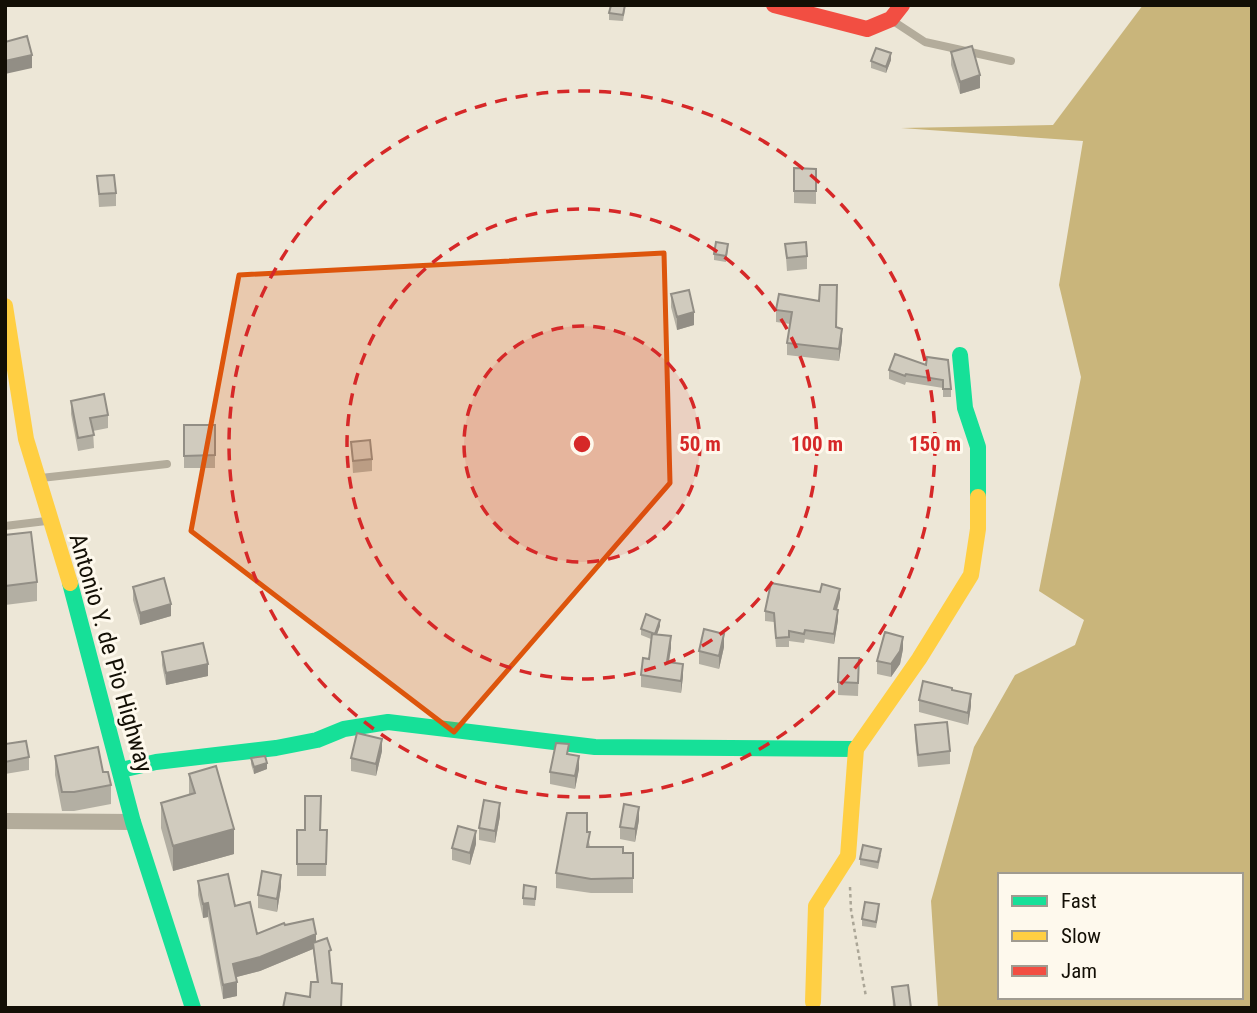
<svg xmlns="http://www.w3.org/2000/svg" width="1257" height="1013" viewBox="0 0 1257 1013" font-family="'Roboto Condensed',sans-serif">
	<rect width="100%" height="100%" fill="#ede7d7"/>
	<path fill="#c9b57b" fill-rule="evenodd" d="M1143 5H1252V1008H938L931 901 974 747 1015 675 1075 645 1084 620 1039 591 1081 377 1059 285 1083 141 901 128 1053 125ZM1000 875H1241V997H1000Z"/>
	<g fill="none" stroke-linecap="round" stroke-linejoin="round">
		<path stroke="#aba697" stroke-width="2.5" stroke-dasharray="3.5 3.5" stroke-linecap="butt" d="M850 887 851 910 866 997"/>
		<path stroke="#b3ac9b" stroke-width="8" d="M893 21 925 42 1011 61
			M41 478 167 464
			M5 526 46 521"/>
		<path stroke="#b3ac9b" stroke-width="16" d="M5 821 133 822"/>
		<path stroke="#16e098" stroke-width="16" d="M960 355 965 408 978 447V497
			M70 583 133 822 193 1008
			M121 770 156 762 276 748 317 740 344 729 388 722 595 747 856 749"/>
		<path stroke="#ffcf43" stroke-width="16" d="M5 306 26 439 70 583
			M813 1002 816 906 848 856 856 749 919 659 971 575 978 529V497"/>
		<path stroke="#f24e42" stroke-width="16" d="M774 5 867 29 891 19 902 5"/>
	</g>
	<path fill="#b3afa3" d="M625 10 623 21 609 20V13Z
		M951 52 980 88 960 94 951 65Z
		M891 60 886 73 871 68V61Z
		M794 168 816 169V204L794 203Z
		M97 176 116 193V206L99 207Z
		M785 244 807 256V269L787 271Z
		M728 250 726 262 714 260V254Z
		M671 294 694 325 677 330 671 307Z
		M779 294 836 328 842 341 839 361 787 355V343L790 324 776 322V310Z
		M927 357 951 389V397H943V388L906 382 905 385 889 379V370L926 365Z
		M71 401 108 415V428L93 431 94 448 78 451 71 414Z
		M184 425H215V468H184Z
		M351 442 372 459V471L353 473Z
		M5 535 37 582V601L5 605Z
		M133 587 171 616 140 625 133 600Z
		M840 598 837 610 838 620 834 644 805 639 804 643 789 641V647H776L774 622 765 621V611Z
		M660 626 657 635 671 648 669 662 683 676 681 693 641 687V675L649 659 651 639 641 635V629Z
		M724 647 719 669 699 664V651Z
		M903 649 900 664 891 677 877 674V661Z
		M162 652 208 676 166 685 162 665Z
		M859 658 858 696 838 695V682Z
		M919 700 971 706 968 725 919 712Z
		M915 725 950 751V764L918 767 915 738Z
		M5 744 29 757V770L5 774Z
		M382 751 376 776 351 771V758Z
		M55 756 103 772 111 785V804L74 811H62L55 775Z
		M251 758 267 769 254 774 251 764Z
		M579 769 575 789 550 784V772Z
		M189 774 234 854 173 871 161 828V803L189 795Z
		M500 816 495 843 479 840V828Z
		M639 820 635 842 620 839V827Z
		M297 830H327L326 876H297Z
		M587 832 590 847 623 853H633V893H591L556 888V873Z
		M476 844 470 865 452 860V848Z
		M881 855 878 869 860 865V859Z
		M198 881 235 906 257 934 285 925 316 942 331 962H330L332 983 342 995 341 1008H283L310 997 317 982 313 949 260 971 236 977 237 996 223 999 208 917 203 918 198 895Z
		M281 887 277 912 258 908V895Z
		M536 893 535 906 523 905V898Z
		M879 910 876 928 862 926V919Z
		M892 987 911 1008H893Z"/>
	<path fill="#928e85" d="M891 53V60L886 73V67Z
		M32 55V68L5 74V61Z
		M980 75V88L960 94V82Z
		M694 312V325L677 330V317Z
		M842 329V341L839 361V349Z
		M840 589V598L834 619V609Z
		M171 604V616L140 625V613Z
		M838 610V620L834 644V634Z
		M660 620V626L655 640V634Z
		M724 634V647L719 669V656Z
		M671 636V648L667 673V662Z
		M903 637V649L900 664 891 677V664Z
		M208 664V676L166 685V673Z
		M683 664V676L681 693V681Z
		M971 694V706L968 725V713Z
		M382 739V751L376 776V764Z
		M579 756V769L575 789V776Z
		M267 763V769L254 774V767Z
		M500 803V816L495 843V831Z
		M639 807V820L635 842V829Z
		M234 829V854L173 871V846Z
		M476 831V844L470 865V853Z
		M281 875V887L277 912V899Z
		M208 903V917L203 918V904Z
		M316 934V948L313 943V949L260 971 233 978V964Z
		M237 982V996L223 999V985Z"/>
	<path fill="#d0cbbe" stroke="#928e85" stroke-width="2" d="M611 5H625L623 15 609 13Z
		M27 36 32 55 5 61V42Z
		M972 46 980 75 960 82 951 52Z
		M876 48 891 53 886 67 871 61Z
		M794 168 816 169V191H794Z
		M114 175 116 193 99 194 97 176Z
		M716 242 728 244 726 256 714 254Z
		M806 242 807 256 787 258 785 244Z
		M820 285H837L836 327 842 329 839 349 787 343 792 312 776 310 779 294 819 301Z
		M689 290 694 312 677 317 671 294Z
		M895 354 926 365 927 357 948 360 951 389H943V380L906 374 905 376 889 370Z
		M104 394 108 415 90 418 94 435 78 438 71 401Z
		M184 425H215V455L184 456Z
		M370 440 372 459 353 461 351 442Z
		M31 532 37 582 5 586V535Z
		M164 578 171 604 140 613 133 587Z
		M771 583 820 592 822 584 840 589 834 609 838 610 834 634 805 630 804 634 789 631V637L776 638 774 613 765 611Z
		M646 614 660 620 655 634 641 629Z
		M704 629 724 634 719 656 699 651Z
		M885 632 903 637 900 651 891 664 877 661Z
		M652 634 671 636 667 662 683 664 681 681 641 675 643 658 649 659Z
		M203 643 208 664 166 673 162 652Z
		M839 658H859L858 683 838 682Z
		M923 681 952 688V690L971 694 968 713 919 700Z
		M947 722 950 751 918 755 915 725Z
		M357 733 382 739 376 764 351 758Z
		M26 741 29 757 5 762V744Z
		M556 743 569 744 567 754 579 756 575 776 550 772Z
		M98 747 103 772H108L111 785 74 792H62L55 756Z
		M265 756 267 763 254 767 251 758Z
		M216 766 234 829 173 846 161 803 195 793 189 774Z
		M305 796H321L320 830H327L326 864H297V830H305Z
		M484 800 500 803 495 831 479 828Z
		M624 804 639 807 635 829 620 827Z
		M567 813H587V832H590L587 847H623V853H633V878L591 879 556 873Z
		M458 826 476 831 470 853 452 848Z
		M863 845 881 849 878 862 860 859Z
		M262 871 281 875 277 899 258 895Z
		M228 874 235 906 250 902 257 934 284 923 285 925 313 919 316 934 260 957 233 964 237 982 223 985 208 903 203 904 198 881Z
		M524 885 536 887 535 899 523 898Z
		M865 902 879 904 876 922 862 919Z
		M327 938 331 950 329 951 332 983 342 984 341 1008H283L286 993 310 997 311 982H318L313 943Z
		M908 985 911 1008H895L892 987Z"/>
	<path fill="#dd550c" fill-opacity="0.2" stroke="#dd550c" stroke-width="5" stroke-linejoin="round" d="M664 253 670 483 454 732 191 531 239 275Z"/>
	<circle cx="582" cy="444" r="118" fill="#d62828" fill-opacity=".12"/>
	<g fill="none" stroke="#d62828" stroke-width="3.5" stroke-dasharray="12 9">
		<circle cx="582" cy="444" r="118"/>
		<circle cx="582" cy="444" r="235"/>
		<circle cx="582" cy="444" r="353"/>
	</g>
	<g text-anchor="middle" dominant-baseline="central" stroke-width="6" stroke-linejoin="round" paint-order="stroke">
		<g font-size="24" fill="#130f05" stroke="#fef9ed">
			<text transform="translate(111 653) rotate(74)">Antonio Y. de Pio Highway</text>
		</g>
	</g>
	<circle cx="582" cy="444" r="10" fill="#d62828" stroke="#fef9ed" stroke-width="3.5"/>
	<g font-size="21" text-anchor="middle" font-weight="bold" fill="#d62828" stroke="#fef9ed" stroke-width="6" stroke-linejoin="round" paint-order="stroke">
		<text x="700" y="451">50 m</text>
		<text x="817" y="451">100 m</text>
		<text x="935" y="451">150 m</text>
	</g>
	<rect width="1257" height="1013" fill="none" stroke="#130f05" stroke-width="14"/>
	<rect x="998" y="873" width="245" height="126" fill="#fef9ed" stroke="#a09b90" stroke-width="2"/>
	<rect x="1012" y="896" width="35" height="10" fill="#16e098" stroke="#a09b90" stroke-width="2"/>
	<text x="1061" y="908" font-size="21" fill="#130f05">Fast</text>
	<rect x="1012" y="931" width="35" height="10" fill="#ffcf43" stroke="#a09b90" stroke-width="2"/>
	<text x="1061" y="943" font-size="21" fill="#130f05">Slow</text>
	<rect x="1012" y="966" width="35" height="10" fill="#f24e42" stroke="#a09b90" stroke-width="2"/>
	<text x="1061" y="978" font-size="21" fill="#130f05">Jam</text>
</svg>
